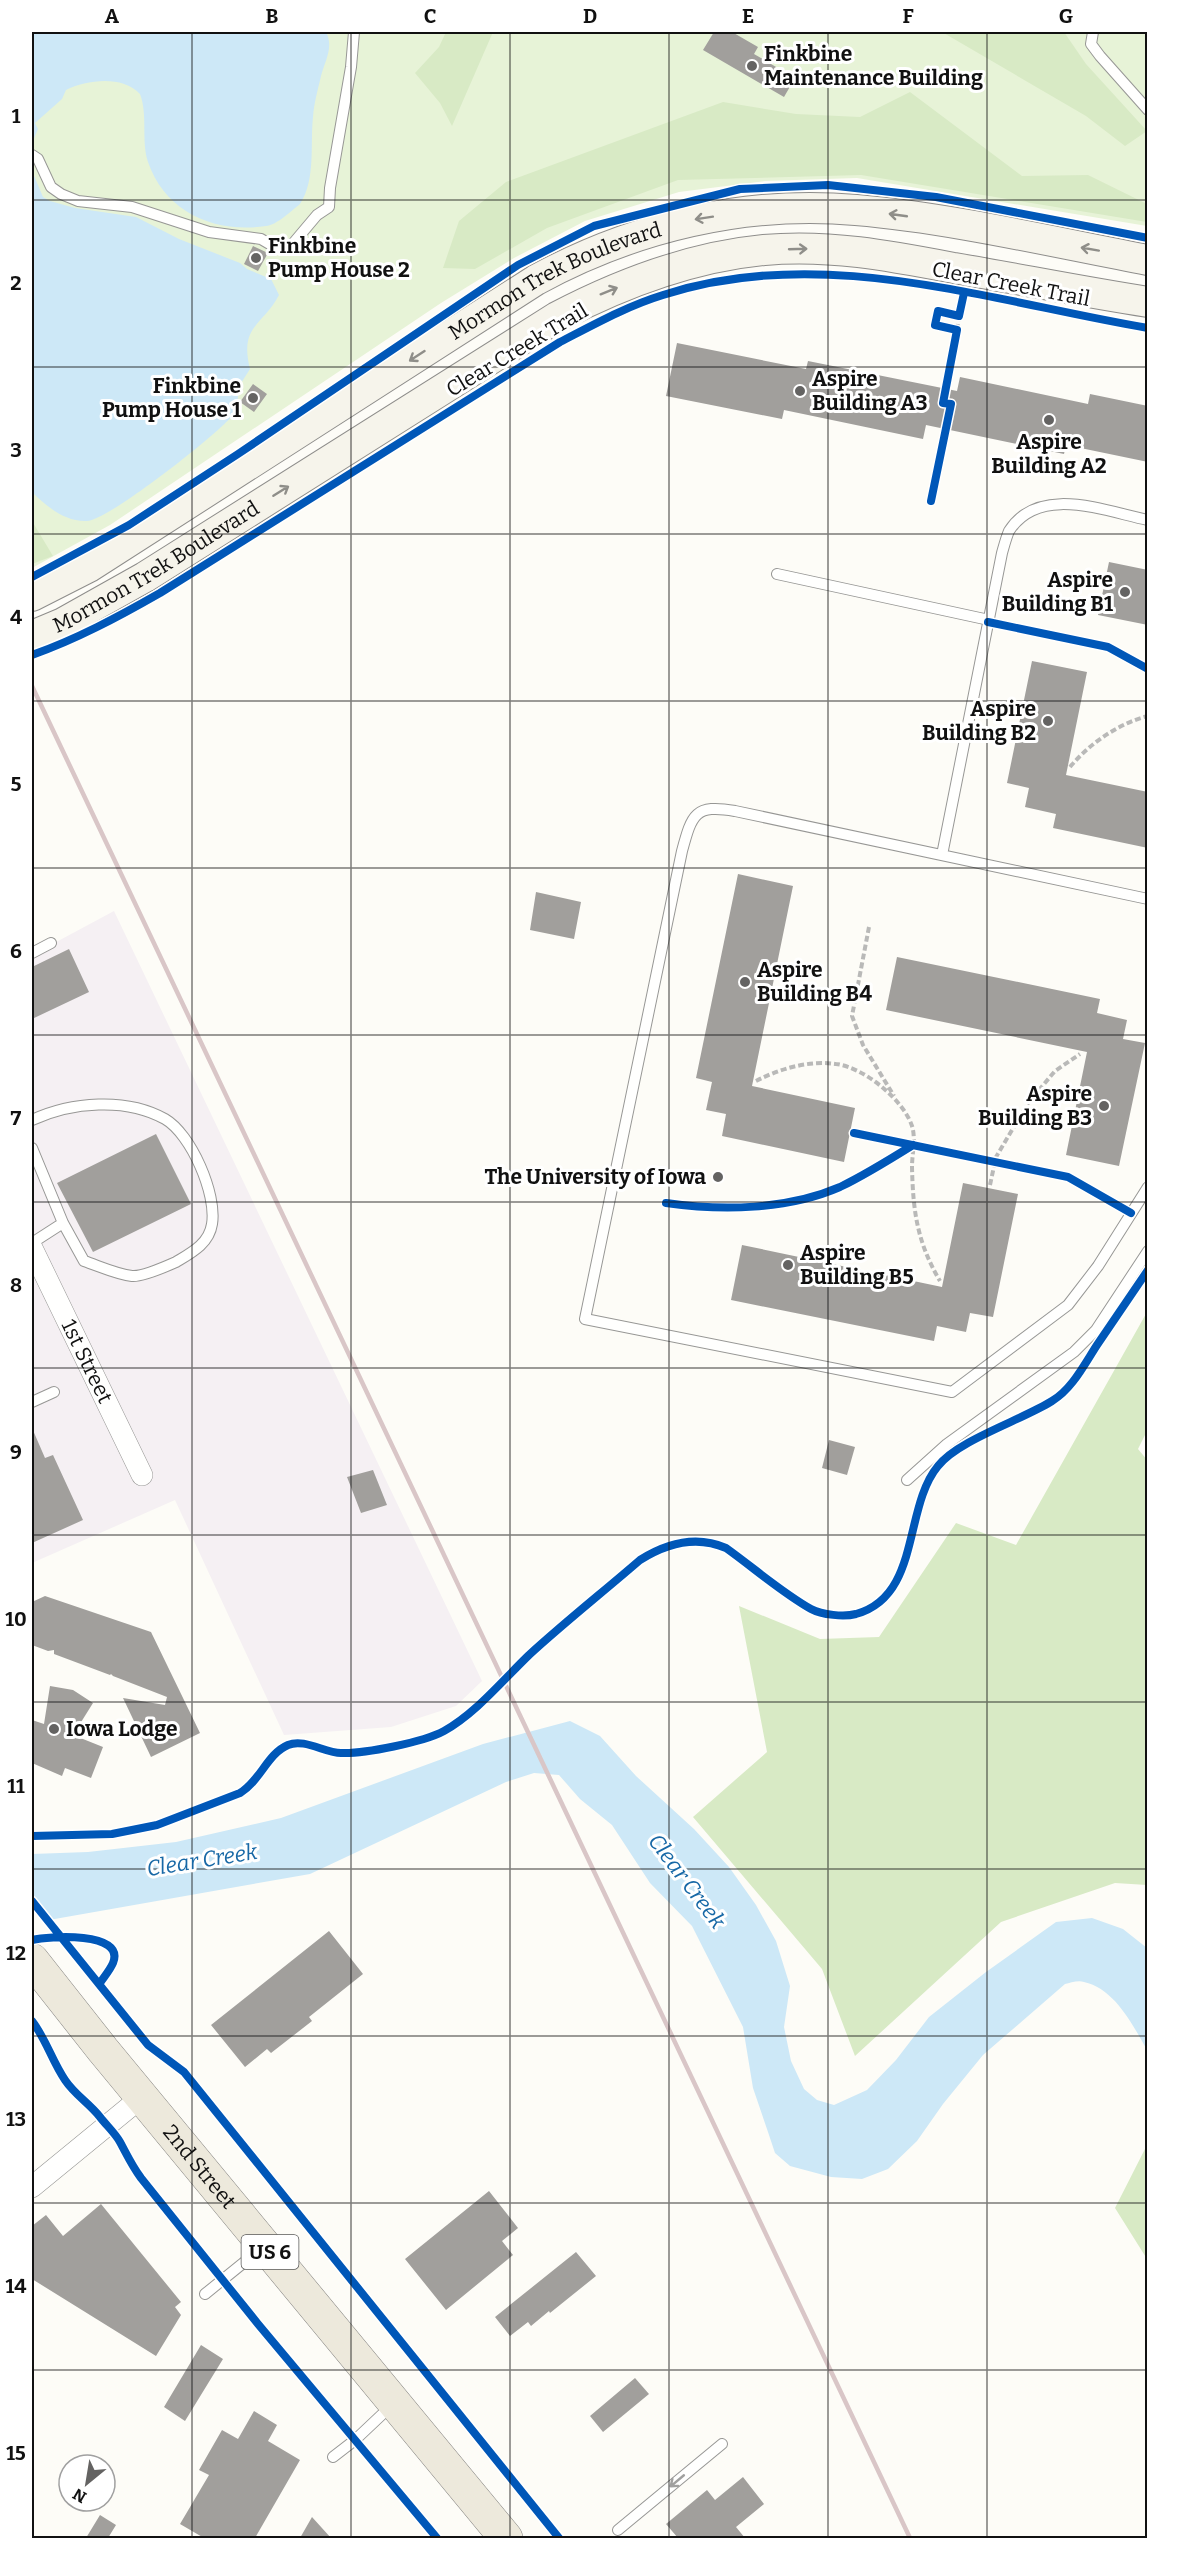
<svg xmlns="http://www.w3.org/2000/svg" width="1179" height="2570" viewBox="0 0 1179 2570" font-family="Bitter,serif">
	<rect width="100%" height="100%" fill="#fdfcf7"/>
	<path fill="#f5f0f3" d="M114 911 482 1681 456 1706 391 1727 284 1735 175 1500 32 1563V955Z"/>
	<path fill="#e7f3d7" d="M32 32H1147V226L857 178 765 181 679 192 585 221 514 258 441 303 110 525 32 568Z"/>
	<path fill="#d8eac5" d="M446 32H493L452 126 440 103 415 73 439 47Z
		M942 32H1064L1086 64 1147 131 1125 146 1086 116Z
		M910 92 1022 176 1088 175 1147 204V222L861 175 678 180 547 228 475 269 443 268 459 221 506 182 723 102 796 114 860 117Z
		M32 521 53 556 32 564Z
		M1147 1312V1431L1138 1449 1148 1461 1147 1885 1115 1883 1001 1922 855 2056 822 1969 693 1817 767 1752 739 1606 820 1639 879 1637 956 1523 1016 1545Z
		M1147 2145V2259L1115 2208Z"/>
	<path fill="#cde8f7" d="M32 32H326C334 47 325 61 321 76 318 89 314 103 313 117 310 144 316 180 300 204 291 211 277 225 266 226 215 234 165 212 148 162 141 141 148 115 140 94 122 75 87 80 66 90L62 99 35 123 38 129 32 143Z
		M32 171 43 197 50 201 75 208 136 217 179 239 240 263 247 269 271 279 279 295C263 326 239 325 250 369 247 374 241 382 239 388 237 397 239 407 233 415 218 434 109 520 87 521 65 522 46 506 32 492Z
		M570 1721 600 1736 636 1776 694 1829 729 1867 756 1905 776 1941 790 1986 784 2027 791 2061 804 2089 817 2100 834 2105 867 2090 896 2060 929 2017 986 1972 1056 1922 1092 1918 1123 1929 1147 1948V2050C1133 2025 1114 1988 1084 1982 1078 1980 1070 1983 1065 1984L983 2055 943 2104 917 2141 888 2169 862 2179 831 2177 790 2166 775 2153 768 2132 753 2088 743 2027 692 1926 650 1883 612 1825 580 1799 559 1775 534 1773 506 1782 310 1874 32 1923V1854L88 1852 176 1842 281 1818 483 1744Z"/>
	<path fill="#fdfcf7" d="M32 1893 55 1922 32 1926Z"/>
	<path fill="#a19f9c" d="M714 32H732L758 47 754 54 795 78 784 97 703 50Z
		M253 246 268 253 258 271 244 264Z
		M677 343 806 369 808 361 957 391 960 377 1088 404 1090 394 1148 406V462L1066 445 1064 454 926 425 923 439 784 410 782 419 666 396Z
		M253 384 267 394 254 412 240 402Z
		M1109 562 1148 570V625L1098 615Z
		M1032 661 1087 672 1066 775 1148 792V848L1053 828 1056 814 1025 807 1029 788 1007 783Z
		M738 874 793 886 752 1086 855 1108 844 1162 722 1136 726 1114 706 1110 712 1082 696 1078Z
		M536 892 581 902 574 939 530 930Z
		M69 949 89 992 32 1019V967Z
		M897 957 1100 999 1097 1013 1127 1020 1123 1039 1145 1043 1119 1166 1066 1155 1087 1052 886 1010Z
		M156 1134 191 1204 93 1252 57 1183Z
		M963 1183 1018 1194 993 1317 970 1313 966 1332 937 1326 934 1341 731 1300 742 1245 942 1287Z
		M32 1428 45 1458 53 1455 83 1520 32 1543Z
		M829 1440 855 1447 847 1475 822 1468Z
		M373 1470 387 1505 361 1513 347 1477Z
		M45 1596 151 1632 200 1733 151 1757 123 1698 165 1705 167 1697 113 1676 111 1674 110 1675 54 1654V1650L48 1651 32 1645V1602Z
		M50 1686 73 1690 93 1703 73 1735 103 1747 91 1778 65 1768 62 1776 32 1763V1720L44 1724Z
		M329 1931 363 1974 309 2017 312 2021 271 2053 267 2049 245 2067 211 2025Z
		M489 2191 518 2228 502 2241 513 2255 446 2310 405 2259Z
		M101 2204 181 2302 175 2307 181 2315 156 2356 32 2279V2226L46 2215 63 2236Z
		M576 2252 596 2276 550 2313 549 2311 531 2326 528 2322 510 2336 495 2317Z
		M201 2345 223 2359 185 2421 164 2407Z
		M635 2378 649 2394 603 2432 590 2416Z
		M254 2411 277 2425 268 2441 300 2460 255 2538H204L180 2524 209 2475 199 2470 222 2430 238 2439Z
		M743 2477 764 2504 736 2527 745 2538H678L666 2524 707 2490 715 2500Z
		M100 2515 116 2525 108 2538H86Z
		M312 2517 331 2538H300Z"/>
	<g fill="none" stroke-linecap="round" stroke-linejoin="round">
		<defs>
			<path id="service" d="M1093 32 1091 44 1100 56 1148 110
				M32 155 38 159 51 187 61 194 78 201 132 207 209 232 261 239 273 246 290 247 317 215 329 207 330 188 351 67 354 32
				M777 574 989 620
				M942 855 1002 553C1004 546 1006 538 1009 531 1039 484 1104 511 1148 520
				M1148 899 735 811C695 804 692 814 682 851L585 1319 952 1392 1068 1305 1098 1266 1148 1187
				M32 953 51 943
				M32 1120C71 1102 126 1097 165 1119 191 1134 217 1194 212 1224 209 1244 191 1253 176 1262 167 1266 141 1277 132 1276 116 1274 99 1266 84 1261L63 1223 32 1148
				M32 1243 63 1223
				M32 1402 54 1392
				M907 1480 947 1444 1074 1352 1096 1330 1148 1251
				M205 2294 263 2247
				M333 2457 355 2440 391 2406
				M618 2530 722 2444"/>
			<g id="minor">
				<path id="s1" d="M32 1248 142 1475"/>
				<path d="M32 2187 143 2096"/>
			</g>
			<g id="secondary">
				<path id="s2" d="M32 596 89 567 536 280C633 227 745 200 856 210 951 218 1053 242 1148 260"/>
				<path id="s3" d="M32 636 63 623 145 577 557 317C622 283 691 257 764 250 829 244 891 256 954 268 1019 279 1083 292 1148 302"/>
			</g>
			<g id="primary">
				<path id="s4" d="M32 1960 103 2050 506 2538"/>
			</g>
		</defs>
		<use href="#service" stroke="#979795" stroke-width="12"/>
		<use href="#minor" stroke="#979795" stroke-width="22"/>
		<use href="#secondary" stroke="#8e8d8b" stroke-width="32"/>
		<use href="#primary" stroke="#858482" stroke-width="34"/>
		<path stroke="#b9b9b8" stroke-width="4" stroke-dasharray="6 3" stroke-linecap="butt" d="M957 330 959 316
			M1070 767C1089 744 1119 723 1148 716
			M869 927 852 1016 863 1045 894 1096
			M756 1081C779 1069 809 1060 836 1064 863 1067 903 1099 912 1126 916 1138 912 1154 912 1167 913 1211 917 1242 940 1281
			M990 1185 996 1157 1028 1103 1055 1071 1080 1054"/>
		<use href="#service" stroke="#fffffe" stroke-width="10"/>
		<use href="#minor" stroke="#fffffe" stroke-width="21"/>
		<use href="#secondary" stroke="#f6f4eb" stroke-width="30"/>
		<use href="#primary" stroke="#ede9dc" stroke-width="33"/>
		<path stroke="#d9c6c7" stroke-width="4.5" d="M32 686 910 2538"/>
		<defs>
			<path id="cycleway" d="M931 501 951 404 943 403 957 330 935 325 938 311 959 316 964 293
				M32 577 129 525 238 454 518 265 594 226 740 189 828 185 936 197 1148 238
				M988 622 1108 647 1148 669
				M32 655C77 639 118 617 160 593L560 342C593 325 627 306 663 295 822 243 989 301 1148 328
				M854 1133 1068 1177 1131 1213
				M666 1203C722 1211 787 1210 840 1187 865 1175 889 1160 913 1145
				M32 1836 112 1834 157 1825 240 1793C261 1780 267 1754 288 1745 304 1738 325 1753 341 1753 364 1754 424 1742 444 1731 476 1713 502 1681 529 1655 565 1622 603 1592 640 1560 667 1543 696 1535 726 1548 754 1568 781 1592 811 1609 822 1615 844 1617 856 1614 921 1596 903 1508 938 1466 958 1440 1022 1420 1052 1401 1072 1389 1084 1365 1097 1345 1114 1320 1131 1295 1148 1270
				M32 1901 148 2045 184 2072 559 2538
				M32 1940C48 1936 126 1931 113 1963 110 1970 104 1977 100 1983
				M32 2021C46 2039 52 2061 65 2080 75 2095 89 2103 100 2117 106 2125 115 2133 120 2142 127 2155 132 2166 141 2178L258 2324 437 2538"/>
		</defs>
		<use href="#cycleway" stroke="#fff" stroke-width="11"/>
		<use href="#cycleway" stroke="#0057b8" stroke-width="8"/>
	</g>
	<defs><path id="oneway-shaft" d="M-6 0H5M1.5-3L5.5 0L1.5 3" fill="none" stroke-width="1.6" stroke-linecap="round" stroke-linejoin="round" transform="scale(1.5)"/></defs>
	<g stroke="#8f8e89">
		<use href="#oneway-shaft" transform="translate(898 215) rotate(-172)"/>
		<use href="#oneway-shaft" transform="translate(704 218) rotate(171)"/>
		<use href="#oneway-shaft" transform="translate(798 249) rotate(-2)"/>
		<use href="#oneway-shaft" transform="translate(1090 249) rotate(-170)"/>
		<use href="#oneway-shaft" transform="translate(609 291) rotate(-22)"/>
		<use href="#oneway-shaft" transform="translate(417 356) rotate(147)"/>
		<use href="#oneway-shaft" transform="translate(281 491) rotate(-32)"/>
	</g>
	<use stroke="#a0a09f" href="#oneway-shaft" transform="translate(677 2481) rotate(140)"/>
	<path fill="none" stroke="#111" stroke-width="1.5" stroke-opacity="0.55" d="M192 32V2538M351 32V2538M510 32V2538M669 32V2538M828 32V2538M987 32V2538M32 200H1148M32 367H1148M32 534H1148M32 701H1148M32 868H1148M32 1035H1148M32 1202H1148M32 1368H1148M32 1535H1148M32 1702H1148M32 1869H1148M32 2036H1148M32 2203H1148M32 2370H1148"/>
	<g fill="#646362" stroke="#fff" stroke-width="2">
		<circle cx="752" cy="66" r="6"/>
		<circle cx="256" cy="258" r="6"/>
		<circle cx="800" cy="391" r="6"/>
		<circle cx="253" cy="398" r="6"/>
		<circle cx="1049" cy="420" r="6"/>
		<circle cx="1125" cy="592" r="6"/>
		<circle cx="1048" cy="721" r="6"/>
		<circle cx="745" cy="982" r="6"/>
		<circle cx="1104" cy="1106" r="6"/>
		<circle cx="718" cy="1177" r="6"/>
		<circle cx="788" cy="1265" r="6"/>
		<circle cx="54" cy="1729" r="6"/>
	</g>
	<g text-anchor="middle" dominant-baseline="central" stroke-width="6" stroke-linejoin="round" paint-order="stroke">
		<rect fill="#fff" stroke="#585858" stroke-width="1.5" x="241.5" y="2235" width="57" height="34" rx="4.5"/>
		<g font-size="20" font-weight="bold" fill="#111">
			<text x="270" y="2252">US 6</text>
		</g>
		<g font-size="21" font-weight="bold" fill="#111" stroke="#fff" text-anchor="start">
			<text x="764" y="54">Finkbine<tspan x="764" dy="24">Maintenance Building</tspan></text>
			<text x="268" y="246">Finkbine<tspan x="268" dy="24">Pump House 2</tspan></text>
			<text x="812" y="379">Aspire<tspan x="812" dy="24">Building A3</tspan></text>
			<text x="241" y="386" text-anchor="end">Finkbine<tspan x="241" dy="24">Pump House 1</tspan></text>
			<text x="1049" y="442" text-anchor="middle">Aspire<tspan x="1049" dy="24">Building A2</tspan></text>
			<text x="1113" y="580" text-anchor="end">Aspire<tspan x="1113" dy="24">Building B1</tspan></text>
			<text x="1036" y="709" text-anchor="end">Aspire<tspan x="1036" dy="24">Building B2</tspan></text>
			<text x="757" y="970">Aspire<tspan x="757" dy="24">Building B4</tspan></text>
			<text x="1092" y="1094" text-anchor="end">Aspire<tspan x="1092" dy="24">Building B3</tspan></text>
			<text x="706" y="1177" text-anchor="end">The University of Iowa</text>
			<text x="800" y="1253">Aspire<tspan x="800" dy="24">Building B5</tspan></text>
			<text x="66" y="1729">Iowa Lodge</text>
		</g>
		<g font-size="21" fill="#111" stroke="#fff">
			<text stroke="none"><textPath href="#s2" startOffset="612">Mormon Trek Boulevard</textPath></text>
			<text transform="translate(1011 284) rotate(11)">Clear Creek Trail</text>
			<text transform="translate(517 350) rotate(-31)">Clear Creek Trail</text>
			<text stroke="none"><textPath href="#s3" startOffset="142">Mormon Trek Boulevard</textPath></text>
			<text stroke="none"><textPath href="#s1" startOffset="126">1st Street</textPath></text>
			<text stroke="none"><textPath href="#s4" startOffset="266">2nd Street</textPath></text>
		</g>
		<g font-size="22" font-style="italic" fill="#1768a6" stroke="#fff">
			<text transform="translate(202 1860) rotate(-9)">Clear Creek</text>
			<text transform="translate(687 1881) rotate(53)">Clear Creek</text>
		</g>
	</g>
	<rect width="1179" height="2570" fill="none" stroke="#ffffff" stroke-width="66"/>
	<g transform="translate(87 2483) rotate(210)"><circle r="28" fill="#ffffff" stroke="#a0a0a0" stroke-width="1.5"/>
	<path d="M0-4.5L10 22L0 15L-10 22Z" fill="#646362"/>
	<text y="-9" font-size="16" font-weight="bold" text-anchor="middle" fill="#111111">N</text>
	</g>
	<rect x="33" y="33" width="1113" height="2504" fill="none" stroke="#111" stroke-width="2"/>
	<g font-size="20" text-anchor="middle" font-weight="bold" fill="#111">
		<text x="112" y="23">A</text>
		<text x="272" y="23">B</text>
		<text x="430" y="23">C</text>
		<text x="590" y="23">D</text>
		<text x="748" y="23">E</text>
		<text x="908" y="23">F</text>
		<text x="1066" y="23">G</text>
		<text x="16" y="123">1</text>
		<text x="16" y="290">2</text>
		<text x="16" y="457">3</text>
		<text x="16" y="624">4</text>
		<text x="16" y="791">5</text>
		<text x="16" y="958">6</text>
		<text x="16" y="1125">7</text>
		<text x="16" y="1292">8</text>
		<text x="16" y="1459">9</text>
		<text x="16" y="1626">10</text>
		<text x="16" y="1793">11</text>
		<text x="16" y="1960">12</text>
		<text x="16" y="2126">13</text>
		<text x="16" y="2293">14</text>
		<text x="16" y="2460">15</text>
	</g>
</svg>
